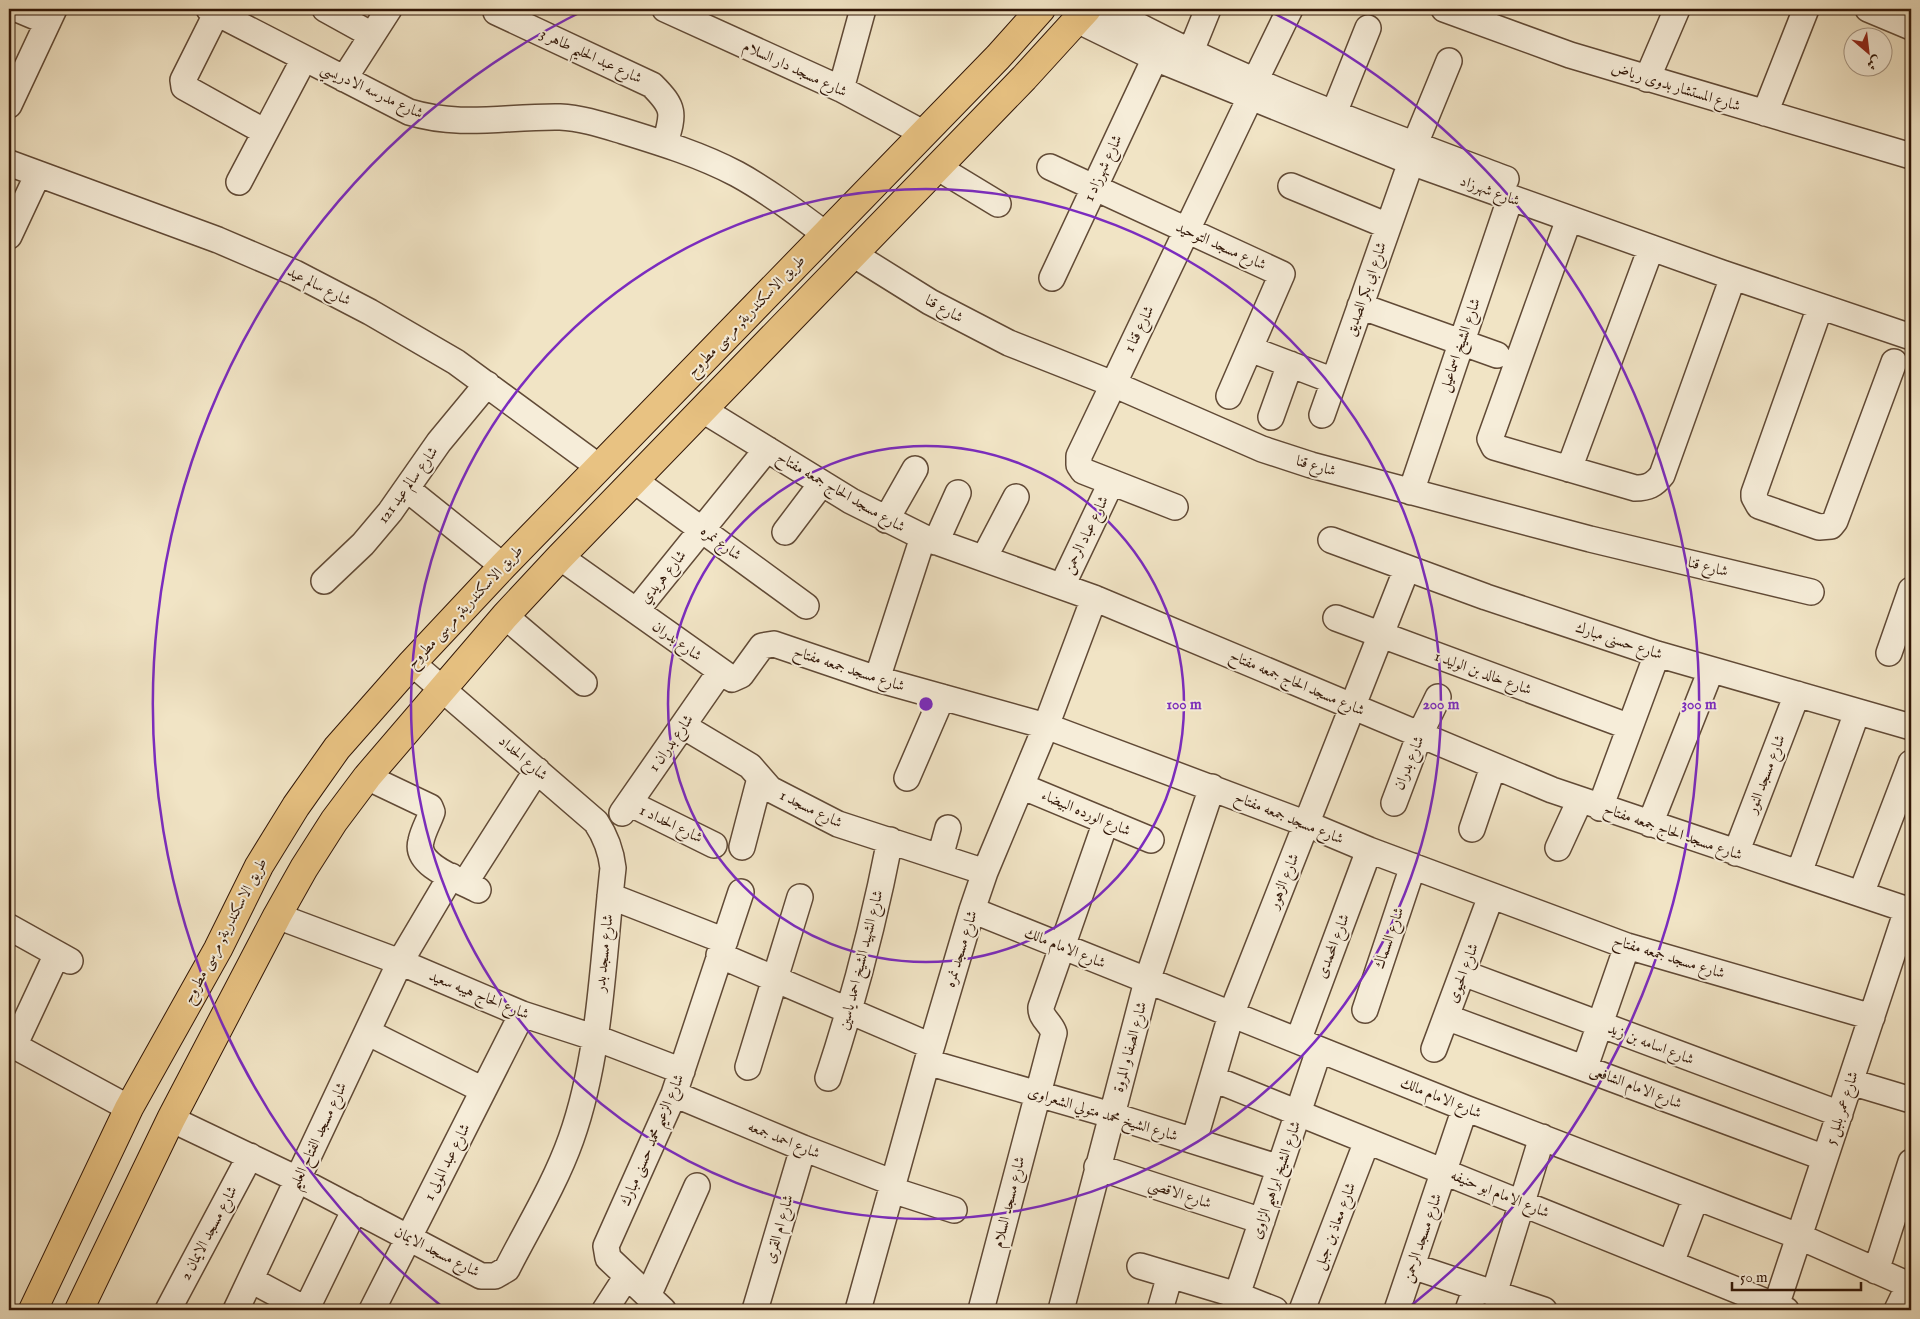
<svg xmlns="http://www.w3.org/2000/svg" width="1920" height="1319" viewBox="0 0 1920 1319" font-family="'IM FELL English',Amiri,serif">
	<rect width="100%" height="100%" fill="#f1e4c5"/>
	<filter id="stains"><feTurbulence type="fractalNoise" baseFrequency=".004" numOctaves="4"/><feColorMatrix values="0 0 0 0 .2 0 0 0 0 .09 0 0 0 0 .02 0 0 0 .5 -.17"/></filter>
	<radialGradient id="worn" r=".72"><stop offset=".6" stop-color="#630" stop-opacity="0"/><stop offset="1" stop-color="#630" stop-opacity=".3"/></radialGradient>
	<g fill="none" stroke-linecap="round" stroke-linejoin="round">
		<defs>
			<path id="minor" d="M17 9 48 22
				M209 9 409 112C462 128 506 116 560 117 582 118 603 125 623 131 662 143 701 155 737 174 768 191 797 213 825 234
				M325 9 372 35
				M665 9 841 89 923 133
				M1107 9C1234 79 1371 128 1506 179
				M1444 9 1570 55 1911 156
				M1868 9 1911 27
				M217 12 183 80 184 87 265 132
				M496 12 652 85C675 108 674 113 665 143
				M1077 20 1155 58 1411 162 1722 273 1911 337
				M1191 51 1208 9
				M344 79 389 9
				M1647 79 1677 9
				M1255 81 1290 9
				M841 89 863 9
				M9 105 54 9
				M1334 113 1368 28
				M1765 113 1806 9
				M1415 144 1449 61
				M9 163 218 240 295 273 370 312 456 362 599 467
				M937 167 998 204
				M1050 167 1282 274 1229 396
				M239 182 304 59
				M1291 186 1388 226
				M1569 219 1490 439 1494 447 1635 488C1648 488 1654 485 1662 475L1733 277
				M9 236 38 174
				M853 254 930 302 1009 343 1113 384 1262 449 1311 465 1590 539 1811 592
				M1052 278 1155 58
				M1360 306 1497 355
				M1820 307 1754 493V497L1759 506 1819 527 1831 526 1835 521 1894 362
				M1250 349 1334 381
				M703 410 851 501 923 537 1094 598 1552 790 1911 911
				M1322 415 1411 162
				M1271 417 1290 364
				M1569 469 1651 248
				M635 481 806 606
				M407 489 503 566
				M1411 492 1510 199
				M1175 507 1083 471 1079 465V456L1250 98
				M886 520 915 469
				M785 532 822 483
				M1331 540 1486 597 1657 654 1911 727
				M936 542 958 493
				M560 557 732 679 741 675 762 646 774 644 877 679 1046 726 1307 824 1369 850 1627 946 1872 1017
				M984 558 1016 497
				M324 581 363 544 390 512 439 442 487 384
				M1062 586 1111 483
				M636 611 767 449
				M505 616 584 683
				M1336 618 1630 727
				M1889 653 1911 590
				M877 679 923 537
				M683 726 750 766 770 789 838 824 985 872
				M367 777 430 807 432 812C429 821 423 831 421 841 414 866 460 880 478 890
				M907 778 942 697
				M1021 786 1151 840
				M629 803 714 845
				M1394 803 1420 734 1438 697
				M1600 808 1657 654
				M622 813 720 672
				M1650 824 1711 670
				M1472 829 1493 767
				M742 847 760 778
				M1558 848 1580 800
				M1736 853 1797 694
				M940 857 948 828
				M1799 873 1857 712
				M465 883 537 770
				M1861 894 1911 763
				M610 896 725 941
				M972 910 1465 1108 1798 1236 1909 1285
				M277 916 400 962 522 1014 596 1038 682 1071
				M9 927 70 961
				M719 955 931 1046
				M1463 973 1840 1114
				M1365 1010 1413 866
				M1446 1017 1825 1158
				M367 1032 483 1090
				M1298 1041 1369 850
				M9 1043 129 1108
				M14 1046 57 954
				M1434 1049 1491 896
				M927 1062 1111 1115 1280 1168
				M748 1067 800 897
				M1585 1067 1627 946
				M828 1078C854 999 874 922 890 840
				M1214 1079 1786 1310
				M1851 1082 1911 1100
				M674 1094 803 1148 894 1183
				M171 1119 297 1179 481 1276H495L507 1269C529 1226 555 1184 571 1139 601 1055 603 956 613 868 611 850 606 837 596 822L412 663
				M1194 1141 1231 1015 1407 568
				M1097 1167 1262 1221
				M892 1190 954 1210
				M1671 1263 1696 1197
				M1140 1266 1237 1295 1275 1310
				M1412 1266 1544 1310
				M1876 1271 1911 1162
				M251 1280 307 1310
				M1494 1294 1542 1137
				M648 1296 697 1186
				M1776 1306 1907 910
				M168 1310 250 1156
				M236 1310 400 962 451 876
				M306 1310 355 1209
				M372 1310 522 1014
				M605 1310 627 1276
				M663 1310 608 1258 606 1246 674 1094 741 892
				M755 1310 803 1148
				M858 1310 927 1062 972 910 985 872 1046 726 1094 598
				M981 1310 1054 1033C1051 1023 1040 1018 1041 1007L1106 821
				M1061 1310 1147 981 1212 787
				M1160 1310 1170 1275
				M1232 1310 1319 1050
				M1302 1310 1367 1141
				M1397 1310 1465 1108
				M1468 1310 1476 1288
				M1897 1310 1911 1281"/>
			<path id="major" d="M33 1310 129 1108 218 949 259 866 296 806 337 748 412 663 503 566 998 57 1041 9
				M79 1310 171 1119 277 916 304 868 334 821 367 777 505 616 560 557 1024 78 1087 9"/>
		</defs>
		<use href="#minor" stroke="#614a36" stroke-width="28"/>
		<use href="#major" stroke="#311607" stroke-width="30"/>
		<use href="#minor" stroke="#f6edd9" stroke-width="25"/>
		<use href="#major" stroke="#e8c282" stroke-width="28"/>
	</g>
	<g fill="none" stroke="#7b2cbf" stroke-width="2.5">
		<circle cx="926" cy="704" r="258"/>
		<circle cx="926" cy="704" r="515"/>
		<path d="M445 1309A773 773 0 0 1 587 9M1265 9A773 773 0 0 1 1407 1309"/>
	</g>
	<g text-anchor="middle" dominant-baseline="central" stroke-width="4" stroke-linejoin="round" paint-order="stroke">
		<g font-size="15" fill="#311607" stroke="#f6edd9">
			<text transform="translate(591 56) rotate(25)">شارع عبد الحليم طاهر 3</text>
			<text transform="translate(795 69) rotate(25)">شارع مسجد دار السلام</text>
			<text transform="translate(1676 87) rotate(17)">شارع المستشار بدوى رياض</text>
			<text transform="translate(372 91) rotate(25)">شارع مدرسه الادريسي</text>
			<text transform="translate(1103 168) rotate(-65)">شارع شهرزاد 1</text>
			<text transform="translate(1490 191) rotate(20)">شارع شهرزاد</text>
			<text transform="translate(1221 246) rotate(24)">شارع مسجد التوحيد</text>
			<text transform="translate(319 286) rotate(27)">شارع سالم عيد</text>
			<text transform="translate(1366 289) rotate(-71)">شارع ابى بكر الصديق</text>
			<text transform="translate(944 309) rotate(29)">شارع قنا</text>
			<text transform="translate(746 316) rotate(-46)">طريق الاسكندرية, مرسى مطروح</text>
			<text transform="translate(1139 329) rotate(-64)">شارع قنا 1</text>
			<text transform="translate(1460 345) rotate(-71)">شارع الشيخ اسماعيل</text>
			<text transform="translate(1316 466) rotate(16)">شارع قنا</text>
			<text transform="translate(408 485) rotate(-54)">شارع سالم عيد 121</text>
			<text transform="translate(841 492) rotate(30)">شارع مسجد الحاج جمعه مفتاح</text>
			<text transform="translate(1086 535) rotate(-64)">شارع عباد الرحمن</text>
			<text transform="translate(721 543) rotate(37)">شارع نمره</text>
			<text transform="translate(1708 567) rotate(14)">شارع قنا</text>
			<text transform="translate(663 577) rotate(-51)">شارع هريدي</text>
			<text transform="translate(465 607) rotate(-47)">طريق الاسكندرية, مرسى مطروح</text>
			<text transform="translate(677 641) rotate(36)">شارع بدران</text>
			<text transform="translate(1619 641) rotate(18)">شارع حسنى مبارك</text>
			<text transform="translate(849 669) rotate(18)">شارع مسجد جمعه مفتاح</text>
			<text transform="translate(1483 673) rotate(20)">شارع خالد بن الوليد 1</text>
			<text transform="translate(1297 683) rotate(23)">شارع مسجد الحاج جمعه مفتاح</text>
			<text transform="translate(671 743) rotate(-55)">شارع بدران 1</text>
			<text transform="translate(523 758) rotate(41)">شارع الحداد</text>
			<text transform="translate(1409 763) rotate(-68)">شارع بدران</text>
			<text transform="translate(1766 774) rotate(-69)">شارع مسجد النور</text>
			<text transform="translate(811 809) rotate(26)">شارع مسجد 1</text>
			<text transform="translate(1086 813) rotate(23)">شارع الورده البيضاء</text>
			<text transform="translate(1289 818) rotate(22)">شارع مسجد جمعه مفتاح</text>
			<text transform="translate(671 824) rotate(26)">شارع الحداد 1</text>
			<text transform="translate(1673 832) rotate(19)">شارع مسجد الحاج جمعه مفتاح</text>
			<text transform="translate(1284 881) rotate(-68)">شارع الزهور</text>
			<text transform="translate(225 931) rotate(-62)">طريق الاسكندرية, مرسى مطروح</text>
			<text transform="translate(1389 938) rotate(-71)">شارع السماك</text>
			<text transform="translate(1333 946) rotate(-69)">شارع المحمدى</text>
			<text transform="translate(1065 948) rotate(22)">شارع الامام مالك</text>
			<text transform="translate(961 949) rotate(-73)">شارع مسجد نمره</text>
			<text transform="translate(604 953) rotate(-84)">شارع مسجد بدر</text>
			<text transform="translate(1669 957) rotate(17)">شارع مسجد جمعه مفتاح</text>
			<text transform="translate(861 960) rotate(-76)">شارع الشهيد الشيخ احمد ياسين</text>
			<text transform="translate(1463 973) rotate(-69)">شارع الحيوى</text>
			<text transform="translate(479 995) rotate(22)">شارع الحاج هيبه سعيد</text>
			<text transform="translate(1651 1044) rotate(21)">شارع اسامه بن زيد</text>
			<text transform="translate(1130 1047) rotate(-75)">شارع الصفا و المروة</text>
			<text transform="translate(1636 1087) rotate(21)">شارع الامام الشافعى</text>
			<text transform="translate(1441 1098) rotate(22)">شارع الامام مالك</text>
			<text transform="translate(1842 1108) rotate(-72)">شارع عمر بلبل 5</text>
			<text transform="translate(1103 1114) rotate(17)">شارع الشيخ محمد متولي الشعراوى</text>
			<text transform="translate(318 1136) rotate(-65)">شارع مسجد الفتاح العليم</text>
			<text transform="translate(652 1140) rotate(-67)">شارع الزعيم محمد حسنى مبارك</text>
			<text transform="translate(784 1140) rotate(22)">شارع احمد جمعه</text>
			<text transform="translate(447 1162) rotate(-63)">شارع عبد المولى 1</text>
			<text transform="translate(1276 1180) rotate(-71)">شارع الشيخ ابراهيم الزاوى</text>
			<text transform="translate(1180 1194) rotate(18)">شارع الاقصي</text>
			<text transform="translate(1500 1194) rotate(22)">شارع الامام ابو حنيفه</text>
			<text transform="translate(1009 1202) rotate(-76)">شارع مسجد السلام</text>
			<text transform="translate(1335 1226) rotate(-69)">شارع معاذ بن جبل</text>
			<text transform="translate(779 1229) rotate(-74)">شارع ام القرى</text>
			<text transform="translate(209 1233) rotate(-62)">شارع مسجد الايمان 2</text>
			<text transform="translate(1422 1238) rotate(-71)">شارع مسجد الرحمن</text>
			<text transform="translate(437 1252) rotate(27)">شارع مسجد الايمان</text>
		</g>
	</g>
	<circle cx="926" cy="704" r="8" fill="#7b2cbf" stroke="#f6edd9" stroke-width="2.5"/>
	<g font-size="15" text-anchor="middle" font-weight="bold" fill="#7b2cbf" stroke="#f6edd9" stroke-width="4" stroke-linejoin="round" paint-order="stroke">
		<text x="1184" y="709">100 m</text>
		<text x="1441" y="709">200 m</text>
		<text x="1699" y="709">300 m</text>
	</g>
	<rect width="1920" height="1319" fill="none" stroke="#f1e4c5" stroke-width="30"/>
	<rect x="10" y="10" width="1900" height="1299" fill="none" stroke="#311607" stroke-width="2.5"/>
	<rect x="15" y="15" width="1890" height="1289" fill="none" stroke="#311607"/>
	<g transform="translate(1868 52) rotate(152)"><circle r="24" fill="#f6edd9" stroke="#a79785"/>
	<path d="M0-4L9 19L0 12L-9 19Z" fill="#8f2418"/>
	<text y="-8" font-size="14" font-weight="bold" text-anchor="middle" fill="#311607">ش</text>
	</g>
	<path d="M1732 1282v8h129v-8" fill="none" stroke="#311607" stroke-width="2.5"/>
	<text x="1740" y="1282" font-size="15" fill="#311607" stroke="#f6edd9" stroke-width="4" paint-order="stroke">50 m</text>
	<rect width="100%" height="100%" filter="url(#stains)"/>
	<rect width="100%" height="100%" fill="url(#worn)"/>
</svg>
